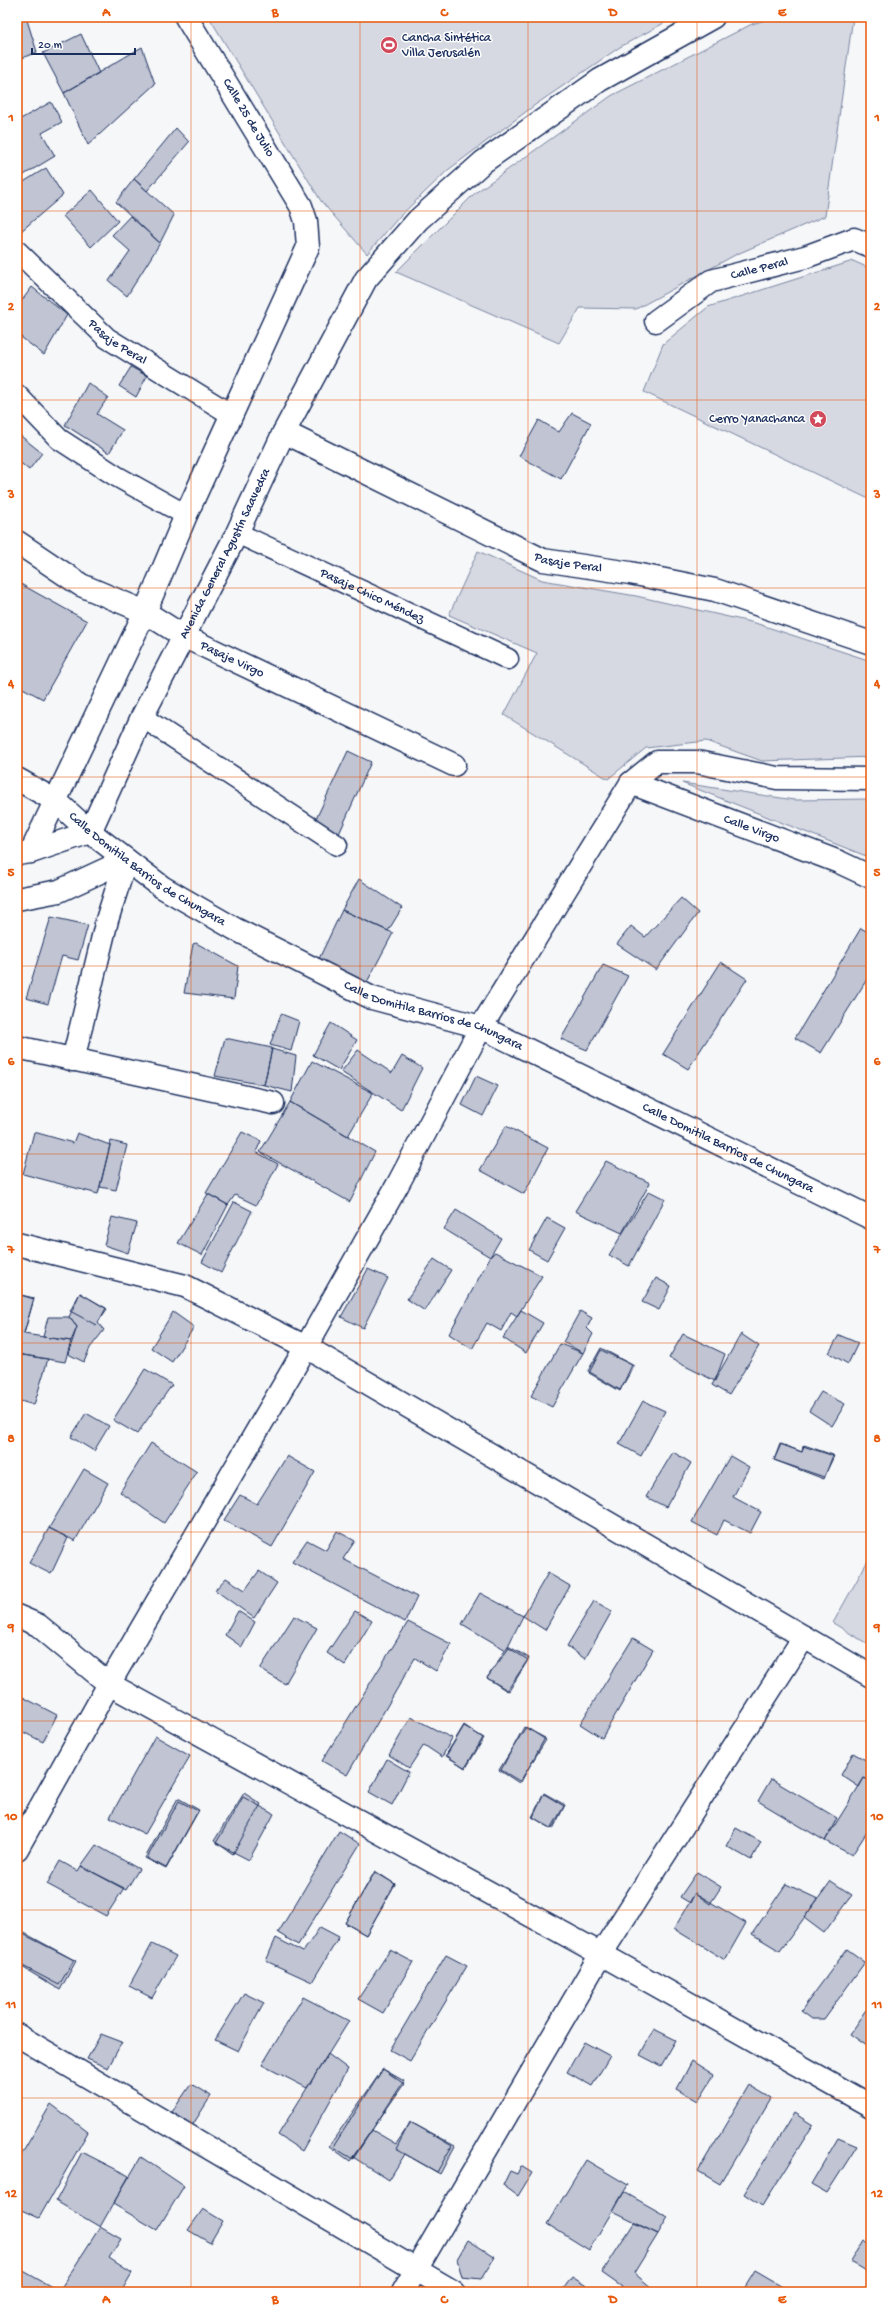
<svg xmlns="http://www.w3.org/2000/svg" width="888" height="2309" viewBox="0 0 888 2309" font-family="'Gochi Hand',sans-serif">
	<rect width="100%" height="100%" fill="#f6f7f9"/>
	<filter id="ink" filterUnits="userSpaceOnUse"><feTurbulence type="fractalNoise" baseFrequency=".025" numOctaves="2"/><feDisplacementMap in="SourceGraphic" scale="8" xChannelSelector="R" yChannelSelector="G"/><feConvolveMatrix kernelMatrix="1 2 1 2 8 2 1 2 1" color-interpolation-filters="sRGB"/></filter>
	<g filter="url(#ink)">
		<path fill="#d6d9e2" stroke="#7884a0" d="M209 17H675L620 47 535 105 448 170 399 217 367 254 321 201Z
			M775 17H853L825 216 735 255 636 309 580 308 559 343 396 272 475 193 611 96 752 24Z
			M853 261 871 269V500L644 392 663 344 708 307Z
			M478 551 542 580 636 596 755 623 871 661V757L762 761 706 741 646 748 608 779 504 715 537 653 449 615Z
			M682 783 794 800 871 799V858Z
			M871 1555V1646L833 1623Z"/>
		<path fill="#c0c4d3" stroke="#1b2f5e" d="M17 17H26L37 52 17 60Z
			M81 34 99 73 64 93 43 53Z
			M142 47 155 84 88 145 64 93Z
			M51 102 62 122 42 133 55 156 17 179V121Z
			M176 128 189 142 147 191 134 179Z
			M46 168 63 195 20 232 17 225V186Z
			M134 179 174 215 160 243 116 202Z
			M92 190 118 221 91 247 63 216Z
			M130 216 160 243 127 296 109 281 130 251 112 235Z
			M32 287 67 315 44 355 17 334V307Z
			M131 367 147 376 136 397 119 386Z
			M88 383 108 397 97 414 123 430 109 453 65 425Z
			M572 413 591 423 561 479 519 456 539 420 559 432Z
			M17 433 42 453 29 470 17 460Z
			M17 582 87 621 43 699 17 685Z
			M348 751 371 762 339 834 314 823Z
			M359 879 402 908 388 931 342 910Z
			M681 898 698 913 656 970 617 944 631 926 645 937Z
			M342 910 393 933 366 984 317 963Z
			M51 917 88 925 78 960 62 956 48 1004 26 998Z
			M17 926H20L17 936Z
			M861 928 871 934V977L869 976 821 1053 795 1038Z
			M196 943 238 966 234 999 184 993 193 944Z
			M721 962 747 979 688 1069 663 1054Z
			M603 965 628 976 587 1050 561 1039Z
			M281 1014 299 1021 291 1051 270 1045Z
			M331 1023 357 1040 339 1070 313 1055Z
			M225 1038 272 1048 264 1085 215 1076Z
			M272 1049 296 1056 292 1092 264 1085Z
			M358 1050 392 1073 402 1056 422 1068 401 1110 341 1072Z
			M312 1061 373 1093 348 1136 290 1102Z
			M476 1076 498 1086 483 1116 462 1105Z
			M290 1102 375 1152 350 1202 260 1152Z
			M506 1126 548 1148 524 1194 480 1170Z
			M34 1132 73 1143 77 1133 110 1145 98 1194 23 1174Z
			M242 1132 261 1141 256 1152 278 1164 256 1205 235 1195 228 1205 206 1193Z
			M111 1141 127 1145 116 1190 100 1187Z
			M606 1161 650 1183 622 1233 575 1211Z
			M649 1191 665 1199 629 1266 609 1255Z
			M208 1194 228 1205 202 1255 178 1243Z
			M234 1202 252 1211 221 1273 202 1262Z
			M456 1210 501 1238 490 1257 444 1229Z
			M112 1217 137 1223 128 1253 104 1245Z
			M547 1218 565 1228 547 1260 529 1250Z
			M495 1252 542 1276 517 1316 511 1312 501 1331 487 1323 472 1349 449 1334 490 1257Z
			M434 1259 451 1270 425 1311 407 1299Z
			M368 1269 388 1278 363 1328 341 1317Z
			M656 1278 671 1286 659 1310 642 1302Z
			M80 1293 106 1308 98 1323 104 1330 90 1348 84 1362 68 1354 77 1327 69 1317Z
			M80 1293 107 1309 96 1325 70 1311Z
			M17 1294 34 1298 24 1334 71 1341 65 1362 17 1354Z
			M17 1294 34 1299 24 1333 17 1331Z
			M521 1310 543 1323 526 1353 503 1338Z
			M580 1311 592 1318 587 1328 593 1334 583 1353 563 1342Z
			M173 1312 194 1327 172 1362 151 1348Z
			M48 1317H69L77 1327 71 1341 43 1337Z
			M683 1334 725 1354 715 1381 669 1358Z
			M741 1334 759 1346 729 1395 712 1385Z
			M839 1335 858 1343 848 1364 829 1353Z
			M560 1344 583 1353 552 1407 531 1396Z
			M601 1348 634 1366 620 1390 588 1371Z
			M601 1350 632 1365 620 1391 589 1373Z
			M17 1354 48 1359 34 1405 17 1400Z
			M145 1369 172 1385 137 1434 113 1420Z
			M821 1392 845 1404 832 1426 809 1411Z
			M643 1401 665 1411 641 1456 619 1444Z
			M86 1413 109 1426 94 1451 71 1437Z
			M151 1443 197 1472 164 1523 120 1492Z
			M780 1444 802 1452 804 1445 833 1455 824 1479 774 1460Z
			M781 1444 802 1452 803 1446 834 1456 824 1477 774 1460Z
			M673 1452 691 1463 666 1507 646 1497Z
			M287 1456 315 1472 272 1547 224 1520 240 1495 257 1504Z
			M730 1456 749 1467 733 1497 761 1512 750 1533 724 1520 717 1535 692 1522Z
			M84 1469 108 1483 75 1541 49 1528Z
			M49 1528 68 1538 51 1574 29 1563Z
			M337 1531 355 1541 343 1559 417 1597 405 1622 292 1562 307 1540 326 1550Z
			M259 1571 277 1583 254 1618 215 1590 226 1578 245 1590Z
			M548 1573 570 1586 545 1630 523 1616Z
			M480 1593 523 1616 506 1650 462 1624Z
			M594 1601 612 1611 585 1659 567 1646Z
			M238 1611 255 1622 242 1647 225 1635Z
			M355 1611 372 1621 345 1665 327 1653Z
			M294 1616 317 1628 285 1684 260 1669Z
			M408 1622 451 1644 436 1671 415 1658 347 1775 322 1761Z
			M633 1638 653 1650 602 1738 580 1724Z
			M508 1646 529 1658 507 1691 487 1678Z
			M509 1648 528 1660 509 1691 487 1678Z
			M17 1694 57 1715 43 1742 17 1729Z
			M411 1717 452 1738 442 1757 424 1745 409 1768 389 1755Z
			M464 1725 483 1738 465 1768 446 1755Z
			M464 1726 484 1738 466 1768 446 1756Z
			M524 1727 545 1738 521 1782 501 1770Z
			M526 1727 546 1740 519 1783 499 1770Z
			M155 1736 190 1756 145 1834 110 1817Z
			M853 1753 871 1763V1781L864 1778 859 1787 841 1775Z
			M387 1759 409 1772 392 1805 369 1792Z
			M864 1778 871 1781V1826L852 1855 825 1841Z
			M771 1779 837 1818 825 1841 758 1801Z
			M244 1793 261 1804 233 1854 214 1841Z
			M544 1793 565 1805 553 1829 532 1817Z
			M544 1794 564 1806 551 1829 533 1817Z
			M243 1797 274 1814 249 1860 216 1843Z
			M178 1798 199 1810 166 1869 145 1858Z
			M179 1801 198 1811 166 1868 147 1858Z
			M736 1828 761 1842 751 1860 726 1846Z
			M339 1831 360 1844 298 1945 278 1933Z
			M96 1845 139 1869 126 1890 81 1866Z
			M60 1861 78 1871 81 1866 124 1888 106 1916 47 1884Z
			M375 1871 395 1884 366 1935 345 1923Z
			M375 1872 395 1884 366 1935 345 1923Z
			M697 1872 721 1887 710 1904 695 1893 690 1903 680 1897Z
			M831 1881 852 1895 824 1933 804 1918Z
			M786 1884 818 1899 780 1951 752 1934Z
			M695 1893 746 1923 725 1960 674 1929Z
			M320 1927 339 1937 312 1982 266 1961 276 1938 303 1952Z
			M17 1929 76 1961 60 1990 17 1964Z
			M17 1931 74 1960 59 1985 17 1963Z
			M152 1944 176 1956 152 1998 129 1986Z
			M847 1949 865 1962 824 2019H812L801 2011Z
			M390 1950 413 1962 383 2013 358 1999Z
			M446 1955 467 1966 410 2061 390 2050Z
			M244 1993 264 2003 238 2051 215 2040Z
			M303 1997 349 2021 307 2088 262 2065Z
			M871 2004V2041L867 2046 850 2034Z
			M654 2029 676 2040 661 2066 640 2055Z
			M101 2034 122 2042 108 2068 87 2059Z
			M584 2042 610 2056 592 2086 567 2072Z
			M328 2054 348 2069 302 2151 278 2135Z
			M692 2061 714 2075 698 2101 677 2089Z
			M383 2069 404 2081 353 2159 333 2147Z
			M383 2069 404 2084 350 2161 329 2146Z
			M191 2084 211 2096 192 2126 172 2112Z
			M749 2085 771 2098 720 2184 698 2171Z
			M51 2104 88 2132 39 2218 17 2208V2162Z
			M794 2113 813 2125 762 2206 744 2194Z
			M410 2122 455 2146 440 2174 396 2149Z
			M411 2122 452 2146 437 2172 405 2154 389 2180 353 2157 372 2130 396 2144Z
			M838 2138 857 2146 827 2193 811 2184Z
			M82 2152 129 2176 100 2227 56 2201Z
			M141 2157 184 2186 157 2230 113 2204Z
			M586 2160 628 2185 589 2250 547 2224Z
			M521 2166 532 2173 518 2196 503 2185 510 2171 517 2174Z
			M624 2192 668 2217 658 2234 613 2212Z
			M203 2209 223 2221 210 2243 188 2230Z
			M634 2223 658 2234 634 2273 652 2288 649 2292H619L622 2287 602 2273Z
			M100 2227 121 2239 109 2258 132 2273 121 2292H17L18 2268 59 2291Z
			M468 2240 495 2257 481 2279 462 2277 457 2259Z
			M863 2240 871 2245V2275L850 2262Z
			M755 2271 791 2292H742Z
			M572 2277 596 2292H561Z"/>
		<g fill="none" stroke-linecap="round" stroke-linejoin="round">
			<defs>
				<g id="lane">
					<path id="s1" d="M17 251 107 338 232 415"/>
					<path d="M17 395 59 439 116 476 186 515"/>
					<path id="s2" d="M237 533 508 659"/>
					<path d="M142 717 337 845"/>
				</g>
				<g id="street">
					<path id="s3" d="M656 321 711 281 805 257 854 239 871 246"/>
					<path id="s4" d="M284 432 543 560 630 573 715 590 871 643"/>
					<path id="s5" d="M17 542 81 585 145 612 183 636 454 765"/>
					<path id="s6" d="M17 779 56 801 90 832 162 887 235 929 372 998 481 1027 871 1218"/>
					<path id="s7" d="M631 783 839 862 871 877"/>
					<path d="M31 852 145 612 186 515 308 247 306 221 301 206 186 17"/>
					<path id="s8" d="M17 854 31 852 90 832 142 717 237 533 284 432 366 279 418 220 483 162 600 80 713 17"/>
					<path d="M17 899 59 891 126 860"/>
					<path d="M17 1047 273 1103"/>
					<path d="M73 1060 107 920 126 860"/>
					<path d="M17 1244 185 1286 306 1347 871 1676"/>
					<path d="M17 1616 38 1625 109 1684 601 1954 871 2106"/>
					<path d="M17 1849 109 1684 306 1347 398 1184 481 1027 631 783 657 762H697L777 778 871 779"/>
					<path d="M17 2035 454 2292"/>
					<path d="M403 2292 601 1954 804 1637"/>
				</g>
			</defs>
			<use href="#lane" stroke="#1b2f5e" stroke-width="23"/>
			<use href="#street" stroke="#1b2f5e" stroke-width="25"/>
			<use href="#lane" stroke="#fff" stroke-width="20"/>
			<use href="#street" stroke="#fff" stroke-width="22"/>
		</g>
	</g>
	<path fill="none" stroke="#e8590c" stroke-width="1" stroke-opacity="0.55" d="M191 17V2292M360 17V2292M528 17V2292M697 17V2292M17 211H871M17 400H871M17 588H871M17 777H871M17 966H871M17 1154H871M17 1343H871M17 1532H871M17 1721H871M17 1910H871M17 2098H871"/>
	<defs>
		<symbol id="stadium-disc" viewBox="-11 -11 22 22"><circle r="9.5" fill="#d1495b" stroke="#fff"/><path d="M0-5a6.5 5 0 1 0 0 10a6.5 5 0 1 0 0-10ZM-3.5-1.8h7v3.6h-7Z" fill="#fff"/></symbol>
		<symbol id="sight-disc" viewBox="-11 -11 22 22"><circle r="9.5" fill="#d1495b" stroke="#fff"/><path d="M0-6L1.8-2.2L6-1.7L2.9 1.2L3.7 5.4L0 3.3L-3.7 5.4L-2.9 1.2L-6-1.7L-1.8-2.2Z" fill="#fff"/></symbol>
	</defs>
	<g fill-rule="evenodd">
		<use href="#stadium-disc" x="379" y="35" width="20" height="20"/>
		<use href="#sight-disc" x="808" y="409" width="20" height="20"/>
	</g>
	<g text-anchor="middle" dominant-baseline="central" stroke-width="3" stroke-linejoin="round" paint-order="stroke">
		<g font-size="13" fill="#1b2f5e" stroke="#fff" text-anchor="start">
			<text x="402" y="38">Cancha Sintética<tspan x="402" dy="15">Villa Jerusalén</tspan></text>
			<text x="805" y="419" text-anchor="end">Cerro Yanachanca</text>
		</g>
		<g font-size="13" fill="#1b2f5e" stroke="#fff">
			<text transform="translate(248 118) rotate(59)">Calle 25 de Julio</text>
			<text stroke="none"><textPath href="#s3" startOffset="118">Calle Peral</textPath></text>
			<text stroke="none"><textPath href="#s1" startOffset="136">Pasaje Peral</textPath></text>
			<text stroke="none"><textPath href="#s8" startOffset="386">Avenida General Agustín Saavedra</textPath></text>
			<text stroke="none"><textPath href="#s4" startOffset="314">Pasaje Peral</textPath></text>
			<text stroke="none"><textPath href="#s2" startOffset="149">Pasaje Chico Méndez</textPath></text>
			<text stroke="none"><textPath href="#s5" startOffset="246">Pasaje Virgo</textPath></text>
			<text stroke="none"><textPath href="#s7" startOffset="129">Calle Virgo</textPath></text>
			<text stroke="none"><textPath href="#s6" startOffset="159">Calle Domitila Barrios de Chungara</textPath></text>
			<text stroke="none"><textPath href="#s6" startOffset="483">Calle Domitila Barrios de Chungara</textPath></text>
			<text stroke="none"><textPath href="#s6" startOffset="807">Calle Domitila Barrios de Chungara</textPath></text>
		</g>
	</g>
	<rect width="888" height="2309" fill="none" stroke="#fff" stroke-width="44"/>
	<path d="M32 48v6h103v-6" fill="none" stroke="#1b2f5e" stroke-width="2"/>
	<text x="38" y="48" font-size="12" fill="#1b2f5e" stroke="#ffffff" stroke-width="3" paint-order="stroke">20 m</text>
	<rect x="22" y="22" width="844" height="2265" fill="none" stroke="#e8590c" stroke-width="1.5"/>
	<g font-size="13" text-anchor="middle" font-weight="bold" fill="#e8590c">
		<text x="106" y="16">A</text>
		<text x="275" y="16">B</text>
		<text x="444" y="16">C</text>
		<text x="613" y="16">D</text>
		<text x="782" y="16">E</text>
		<text x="11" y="121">1</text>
		<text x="877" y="121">1</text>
		<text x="11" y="310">2</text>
		<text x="877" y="310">2</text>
		<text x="11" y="498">3</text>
		<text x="877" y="498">3</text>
		<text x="11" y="687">4</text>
		<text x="877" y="687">4</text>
		<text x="11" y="876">5</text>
		<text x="877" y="876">5</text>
		<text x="11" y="1065">6</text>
		<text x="877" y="1065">6</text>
		<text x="11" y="1253">7</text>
		<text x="877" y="1253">7</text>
		<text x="11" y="1442">8</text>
		<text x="877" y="1442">8</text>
		<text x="11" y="1631">9</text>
		<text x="877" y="1631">9</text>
		<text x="11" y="1820">10</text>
		<text x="877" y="1820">10</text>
		<text x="11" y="2008">11</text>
		<text x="877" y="2008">11</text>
		<text x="11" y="2197">12</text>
		<text x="877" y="2197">12</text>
		<text x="106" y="2303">A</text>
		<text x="275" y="2303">B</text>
		<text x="444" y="2303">C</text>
		<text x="613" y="2303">D</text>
		<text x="782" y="2303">E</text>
	</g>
</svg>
